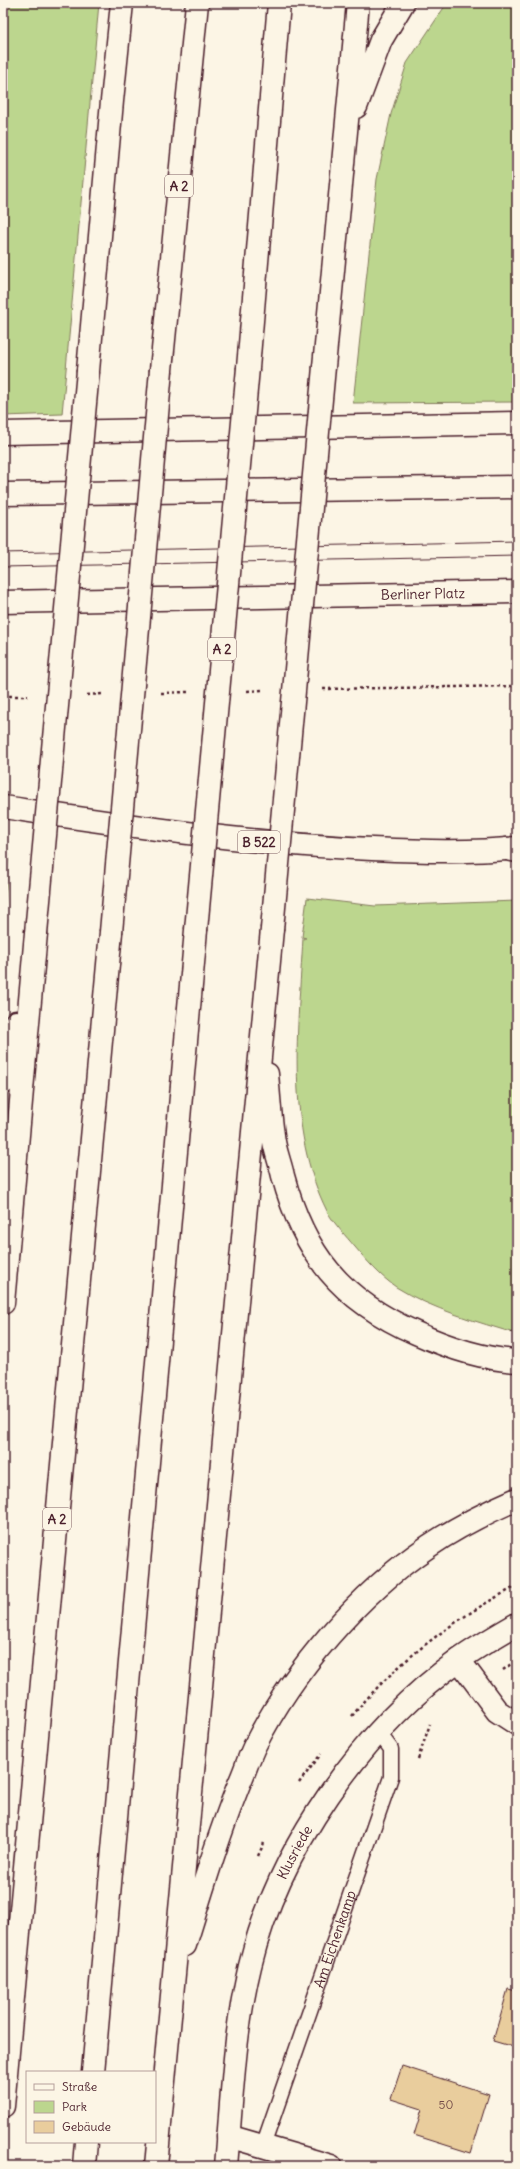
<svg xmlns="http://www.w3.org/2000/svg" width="520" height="2169" viewBox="0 0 520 2169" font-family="Delius,sans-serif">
	<rect width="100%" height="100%" fill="#fcf5e5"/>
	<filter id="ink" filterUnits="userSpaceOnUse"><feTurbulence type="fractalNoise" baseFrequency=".025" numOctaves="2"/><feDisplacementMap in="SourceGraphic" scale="8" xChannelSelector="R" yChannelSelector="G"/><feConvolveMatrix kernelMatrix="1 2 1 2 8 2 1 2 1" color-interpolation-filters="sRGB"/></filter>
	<g filter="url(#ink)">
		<path fill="#bcd68e" stroke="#837a5c" d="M3 3H99L62 414 3 416Z
			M447 3H517V402L353 403 377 179 391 114 407 63Z
			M3 852 9 853 3 922Z
			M307 898 375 906 517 901V1334C478 1322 431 1309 396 1287 380 1276 367 1261 355 1247 346 1236 334 1224 327 1211 285 1127 298 1028 303 938H306L302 937Z"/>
		<path fill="#e9cd9d" stroke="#4a1f2b" d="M508 1989 517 1991V2048L493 2041Z
			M402 2066 489 2094 471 2153 414 2135 422 2109 391 2099Z"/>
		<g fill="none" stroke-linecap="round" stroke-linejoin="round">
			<defs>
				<g id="service">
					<path id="s1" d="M263 2146 391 1777V1749L379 1733"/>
				</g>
				<g id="minor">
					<path d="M459 1660 497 1711 517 1724"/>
					<path d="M228 2136 331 2166"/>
					<path id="s2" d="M226 2166C232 2099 234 2031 250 1966 278 1850 362 1729 459 1660 477 1647 498 1635 517 1624"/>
				</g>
				<g id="secondary">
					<path d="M3 494 517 487"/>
					<path id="s3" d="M3 602 517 592"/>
				</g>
				<path id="trunk" d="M3 807C125 825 248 844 372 849 420 851 469 853 517 848"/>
				<path id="motorway" d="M356 107 381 40 403 3
					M324 367 358 3
					M248 368 279 3
					M161 370 197 3
					M88 371 112 101 122 3
					M3 433 517 423
					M507 849 517 851
					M267 1074C269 1095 270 1115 273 1135 274 1148 280 1162 283 1176 304 1254 341 1300 416 1333 447 1347 482 1359 517 1361
					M3 1083 16 1022
					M3 1303 36 933
					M185 1945C202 1890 218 1837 239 1784 245 1771 249 1757 255 1745 293 1670 359 1593 429 1546 457 1527 487 1512 517 1499
					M93 2072 196 930
					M3 2106 111 932
					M84 2166 86 2142
					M156 2166 272 929"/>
			</defs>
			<use href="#service" stroke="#4a1f2b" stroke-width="17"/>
			<use href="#minor" stroke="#4a1f2b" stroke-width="25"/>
			<use href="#secondary" stroke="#4a1f2b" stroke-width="25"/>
			<use href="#trunk" stroke="#4a1f2b" stroke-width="25"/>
			<use href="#motorway" stroke="#4a1f2b" stroke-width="25"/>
			<path stroke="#4a1f2b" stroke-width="2.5" stroke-dasharray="3 3" stroke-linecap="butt" d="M323 689 517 686
				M247 691 264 690
				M161 693 188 692
				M87 695 102 694
				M3 696H28
				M503 1670 515 1661
				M352 1716C396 1662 455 1618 517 1586
				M418 1759 430 1724
				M299 1783 321 1754
				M258 1856 264 1843"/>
			<use href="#service" stroke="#fcf5e5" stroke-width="14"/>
			<use href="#minor" stroke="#fcf5e5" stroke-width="22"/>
			<use href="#secondary" stroke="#fcf5e5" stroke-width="22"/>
			<use href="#trunk" stroke="#fcf5e5" stroke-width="22"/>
			<use href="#motorway" stroke="#fcf5e5" stroke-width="22"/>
			<path stroke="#4a1f2b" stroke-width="1" d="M3 553 517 541
				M3 567 517 556"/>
			<defs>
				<path id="motorway-bridge" d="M272 929 324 367
					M196 930 248 368
					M111 932 161 370
					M36 933 88 371"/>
			</defs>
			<use href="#motorway-bridge" stroke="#4a1f2b" stroke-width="25" stroke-linecap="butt"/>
			<use href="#motorway-bridge" stroke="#fcf5e5" stroke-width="22"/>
		</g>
	</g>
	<g text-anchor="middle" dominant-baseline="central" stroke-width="3" stroke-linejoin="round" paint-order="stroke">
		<g font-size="12" fill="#724a48">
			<text x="446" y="2104">50</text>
		</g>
		<g fill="#fcf5e5" stroke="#7f5f63" stroke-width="1">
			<rect x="165" y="175" width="28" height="22" rx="3"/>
			<rect x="208" y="638" width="28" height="22" rx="3"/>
			<rect x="238" y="831" width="42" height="22" rx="3"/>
			<rect x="43" y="1508" width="28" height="22" rx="3"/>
		</g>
		<g font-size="13" font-weight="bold" fill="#4a1f2b">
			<text x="179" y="186">A 2</text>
			<text x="222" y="649">A 2</text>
			<text x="259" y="842">B 522</text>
			<text x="57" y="1519">A 2</text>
		</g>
		<g font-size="14" fill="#4a1f2b" stroke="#fcf5e5">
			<text stroke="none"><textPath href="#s3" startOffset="420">Berliner Platz</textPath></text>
			<text stroke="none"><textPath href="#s2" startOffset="324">Klusriede</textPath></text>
			<text stroke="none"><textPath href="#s1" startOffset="219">Am Eichenkamp</textPath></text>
		</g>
	</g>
	<rect width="520" height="2169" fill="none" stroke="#fcf5e5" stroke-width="16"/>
	<rect x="8" y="8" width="504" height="2153" fill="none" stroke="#4a1f2b" stroke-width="1.5" filter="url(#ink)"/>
	<rect x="26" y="2071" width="130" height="72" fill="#fcf5e5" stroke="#b59f9b"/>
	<rect x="34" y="2084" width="20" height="6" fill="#fcf5e5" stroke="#b59f9b"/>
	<text x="62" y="2091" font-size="12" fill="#4a1f2b">Straße</text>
	<rect x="34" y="2101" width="20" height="12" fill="#bcd68e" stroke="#b59f9b"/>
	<text x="62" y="2111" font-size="12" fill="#4a1f2b">Park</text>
	<rect x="34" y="2121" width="20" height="12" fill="#e9cd9d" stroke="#b59f9b"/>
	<text x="62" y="2131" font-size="12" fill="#4a1f2b">Gebäude</text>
</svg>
